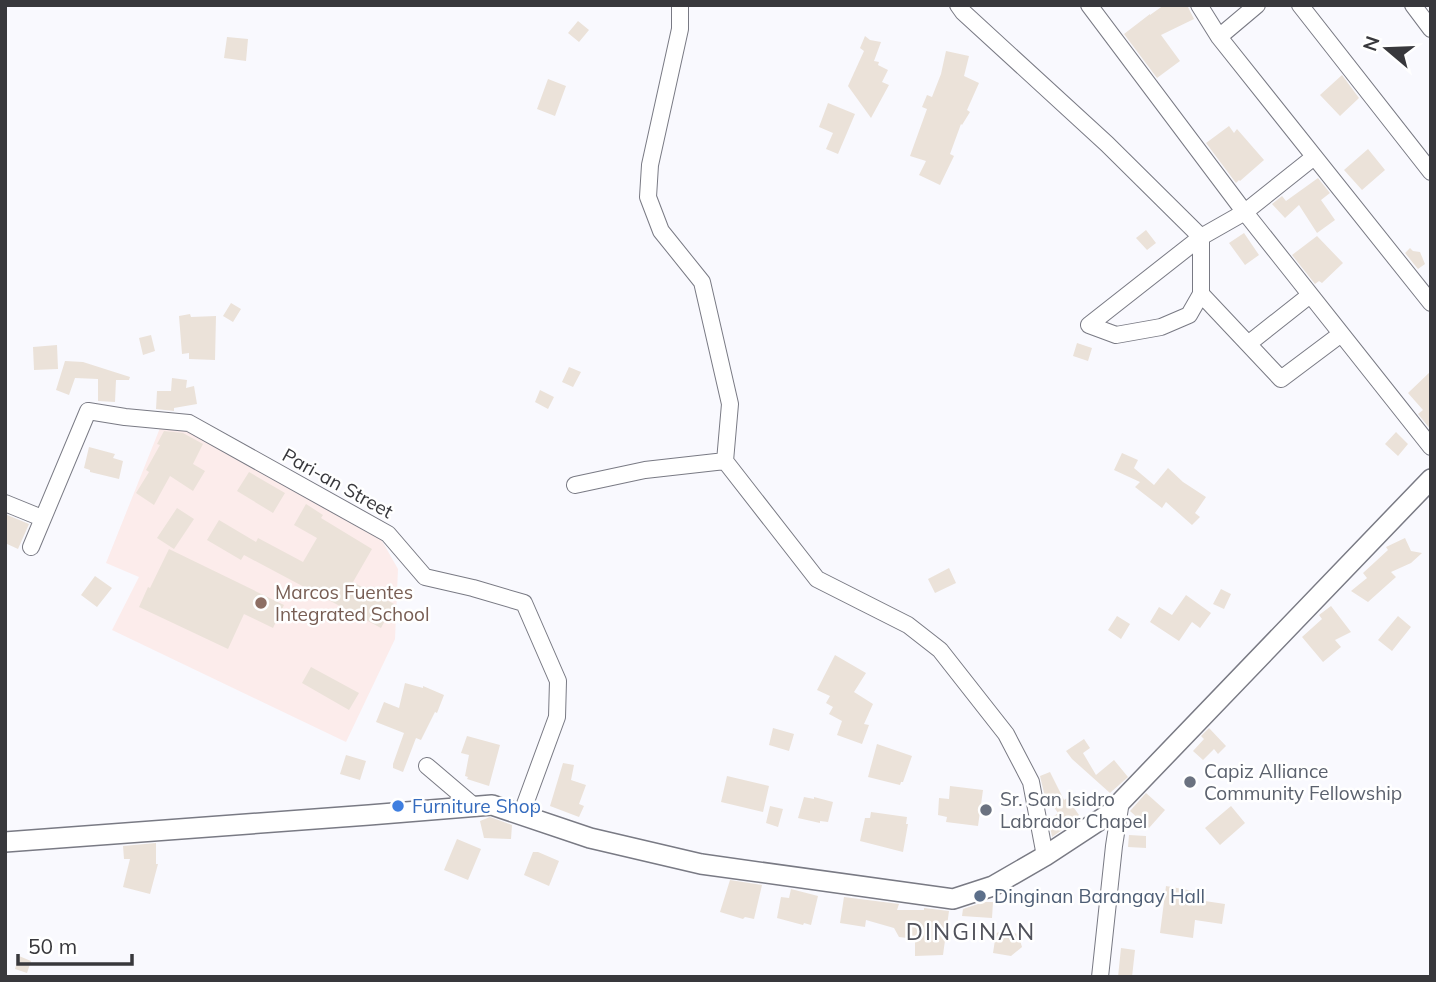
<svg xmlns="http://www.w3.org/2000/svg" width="1436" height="982" viewBox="0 0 1436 982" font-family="Mulish,sans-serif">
	<rect width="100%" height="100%" fill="#f9f9fe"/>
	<path fill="#fceceb" d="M164 418 381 539 398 569 395 639 346 742 112 630 139 577 106 563Z"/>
	<path fill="#ebe2d9" d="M1164 5H1187L1194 19 1161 35 1180 61 1157 78 1124 34 1150 14V15Z
		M578 21 589 30 579 42 568 33Z
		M865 36 870 40 881 42 874 61 879 62 878 65 888 70 882 82 889 85 871 118 848 86 864 51 860 48Z
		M227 37 248 39 246 61 224 58Z
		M946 51 969 56 964 76 979 83 967 110 970 112 962 125 961 124 950 154 954 156 940 185 919 175 926 161 910 156 927 109 922 107 927 95 932 97 941 74Z
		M1342 75 1359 98 1340 116 1320 95Z
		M548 79 566 86 555 116 537 109Z
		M828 103 855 114 838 154 826 149 833 133 819 127Z
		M1229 126 1234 133 1237 129 1264 160 1240 181 1239 180 1236 183 1206 143Z
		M1368 149 1385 170 1362 190 1344 170Z
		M1318 178 1330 193 1321 200 1335 220 1317 233 1299 205 1285 218 1272 204 1282 196 1286 201Z
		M1146 230 1156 243 1147 250 1136 238Z
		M1244 233 1259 255 1245 265 1229 243Z
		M1317 236 1343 263 1322 283 1319 281 1315 284 1292 255Z
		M1410 248 1413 251 1420 252 1425 264 1418 269 1405 253Z
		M231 303 241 309 233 322 223 316Z
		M190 314 191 317 216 316 215 360 189 359V353L182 354 179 316Z
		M151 335 155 351 143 355 139 338Z
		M1077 343 1092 348 1088 361 1073 356Z
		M57 345 58 369 34 370 33 347Z
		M65 361 83 362 130 377 129 380H116L115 402 98 401V379L75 378 69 395 56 390Z
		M569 367 581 372 573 387 562 382Z
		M1431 371V430L1418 414 1423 410 1408 393Z
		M172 378 187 380 186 388 194 386 197 404 174 408V411L156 409 157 391H171Z
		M540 390 554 397 548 409 535 402Z
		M164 431 183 433 203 444 193 464 205 471 193 491 170 476 154 505 136 493 149 472 146 470 160 445 157 444Z
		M1396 432 1408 444 1398 456 1385 444Z
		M89 447 115 454 113 458 123 461 119 479 90 472V470L84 468Z
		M1122 453 1138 460 1134 468 1154 485 1168 468 1183 482 1206 497 1195 513 1200 517 1192 525 1166 502 1162 508 1135 487 1140 482 1114 470Z
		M249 472 285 493 273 513 237 491Z
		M306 504 323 515 321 518 372 549 353 582 394 604 381 628 244 555 241 560 207 540 219 520 256 542 258 538 303 562 317 538 294 525Z
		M177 508 194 519 174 549 157 538Z
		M5 514 29 524 18 549 5 543Z
		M1405 538 1411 551 1422 553 1411 563 1391 572 1396 577 1368 602 1351 591 1367 578 1363 573 1388 550 1386 547Z
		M169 549 284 605 273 628 244 614 228 649 139 607 148 587 150 588Z
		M949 568 956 583 935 593 928 579Z
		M95 576 112 588 97 607 81 595Z
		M1221 589 1231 594 1224 609 1213 604Z
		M1186 595 1211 613 1200 628 1192 622 1179 641 1150 622 1159 607 1172 615Z
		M1331 606 1351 632 1335 640 1341 647 1323 662 1302 637 1322 619 1319 615Z
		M1117 616 1130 624 1121 639 1108 630Z
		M1398 616 1411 627 1392 651 1378 640Z
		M835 655 866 673 854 692 873 704 864 724 869 725 862 744 837 735 842 721 829 714 833 707 826 703 830 696 817 690Z
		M311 667 359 693 349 710 302 683Z
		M405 683 423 688V686L444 695 437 713 435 712 421 740 416 738 403 772 393 768V764L404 733 376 722 384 702 399 708Z
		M773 728 794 734 789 751 769 745Z
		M1209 728 1226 746 1218 754 1214 749 1203 760 1193 751 1204 739 1201 736Z
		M467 736 500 745 489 786 467 779 468 777 465 776 469 755 461 753Z
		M1084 739 1090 748 1083 753 1096 775 1114 760 1128 777 1110 793 1072 759 1066 751Z
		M877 744 912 756 903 782H901L900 785 868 777Z
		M346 755 366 761 360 780 340 774Z
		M563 763 574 765 571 780 586 785 579 804 584 806 579 817 550 806Z
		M1050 772 1064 800 1067 798 1079 815 1072 823 1052 837 1049 820 1058 813 1044 793 1040 776Z
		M727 776 769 786 763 812 721 802Z
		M950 786 983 790 978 826 946 822 947 817 938 815 939 798 949 799Z
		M1146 793 1165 810 1149 828 1130 811Z
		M804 797 814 799V797L833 802 828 822 820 821V823L798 818Z
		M770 806 783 809 778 827 766 823Z
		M1231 806 1245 823 1220 845 1205 828Z
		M871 812 907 817 906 824H908L903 852 860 841 865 818H870Z
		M490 817 512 825 511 839 484 838 480 821Z
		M1129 835 1146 836V848L1128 847Z
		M457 839 481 849 468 880 444 870Z
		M156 843V864H158L150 894 123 887 130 859H124L123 846Z
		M533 852H538L559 861 549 886 524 875Z
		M730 880 762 885 754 919 745 917 743 919 720 912Z
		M1166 886 1199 892 1198 900 1225 904 1222 924 1195 920 1193 938 1160 933Z
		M791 889 818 896 811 925 804 923 803 925 777 918 781 897 789 898Z
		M844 897 899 904 897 910H924V908L949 911 943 955 915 956V939L899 937 894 928 866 920 865 927 840 923Z
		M984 902H993L992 918 962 916 963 909Z
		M1004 931 1018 934 1022 947 1011 956 993 953 996 933Z
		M1121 948 1135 950 1132 977H1118Z
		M19 956 31 961 27 973 15 969Z"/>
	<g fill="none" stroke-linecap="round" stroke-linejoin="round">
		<defs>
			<path id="minor" d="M680 5V29L650 165 648 197 661 231 702 282 730 404 725 461 817 579 908 625 940 650 1006 734 1031 782 1045 856
				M958 5 963 12 1107 144 1201 237 1245 212 1314 157
				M1089 5 1240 206 1431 447
				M1199 5 1219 37 1431 303
				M1300 5 1431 172
				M1413 5 1431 29
				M1219 37 1257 5
				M1201 237V294L1189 315 1161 327 1116 335 1089 325Z
				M1201 294 1281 379 1341 334
				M1248 344 1310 295
				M575 485 645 470 725 461
				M5 503 42 518
				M31 547 88 411 125 417 189 423 388 534 425 577 473 588 524 603 558 681 557 717 521 815
				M427 766 474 806
				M1100 977 1114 846 1121 801"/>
			<path id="major" d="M5 842 369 815 492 805 590 838 701 864 953 899 993 886 1045 856 1109 814 1431 479"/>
		</defs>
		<use href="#minor" stroke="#797a84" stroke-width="18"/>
		<use href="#major" stroke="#797a84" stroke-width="22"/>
		<use href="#minor" stroke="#fff" stroke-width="16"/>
		<use href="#major" stroke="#fff" stroke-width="19"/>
	</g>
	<circle fill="#8d6e63" stroke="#fff" stroke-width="2.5" cx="261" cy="603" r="7"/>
	<g fill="#6b7280" stroke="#fff" stroke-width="2.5">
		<circle cx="1190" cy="782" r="7"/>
		<circle cx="986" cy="810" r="7"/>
	</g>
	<circle fill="#3f7fe0" stroke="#fff" stroke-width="2.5" cx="398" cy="806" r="7"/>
	<circle fill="#5c6f8a" stroke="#fff" stroke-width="2.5" cx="980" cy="896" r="7"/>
	<g text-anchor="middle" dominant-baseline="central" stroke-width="5" stroke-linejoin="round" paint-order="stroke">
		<g font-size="19" fill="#38383c" stroke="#fff">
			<text transform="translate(338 483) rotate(29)">Pari-an Street</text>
		</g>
		<g font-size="19" fill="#785e54" stroke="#fff" text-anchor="start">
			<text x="275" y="592">Marcos Fuentes<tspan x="275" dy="22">Integrated School</tspan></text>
		</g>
		<g font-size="19" fill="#5b616d" stroke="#fff" text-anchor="start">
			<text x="1204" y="771">Capiz Alliance<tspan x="1204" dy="22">Community Fellowship</tspan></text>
			<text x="1000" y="799">Sr. San Isidro<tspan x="1000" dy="22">Labrador Chapel</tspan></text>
		</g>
		<g font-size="19" fill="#366cbe" stroke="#fff" text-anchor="start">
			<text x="412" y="806">Furniture Shop</text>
		</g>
		<g font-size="19" fill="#4e5e75" stroke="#fff" text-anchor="start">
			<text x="994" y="896">Dinginan Barangay Hall</text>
		</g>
		<g font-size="23" letter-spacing="2" fill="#51525b" stroke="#fff">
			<text x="971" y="931">DINGINAN</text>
		</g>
	</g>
	<rect width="1436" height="982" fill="none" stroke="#38383c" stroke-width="14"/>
	<g transform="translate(1387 49) rotate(289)" stroke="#ffffff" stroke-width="5" paint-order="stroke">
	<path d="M0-5L12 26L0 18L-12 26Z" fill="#38383c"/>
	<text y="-10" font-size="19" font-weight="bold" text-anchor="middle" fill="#38383c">N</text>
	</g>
	<path d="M18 954v10h114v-10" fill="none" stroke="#38383c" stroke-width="3.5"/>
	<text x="28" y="954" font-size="21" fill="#38383c" stroke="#ffffff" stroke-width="5" paint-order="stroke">50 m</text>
</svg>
